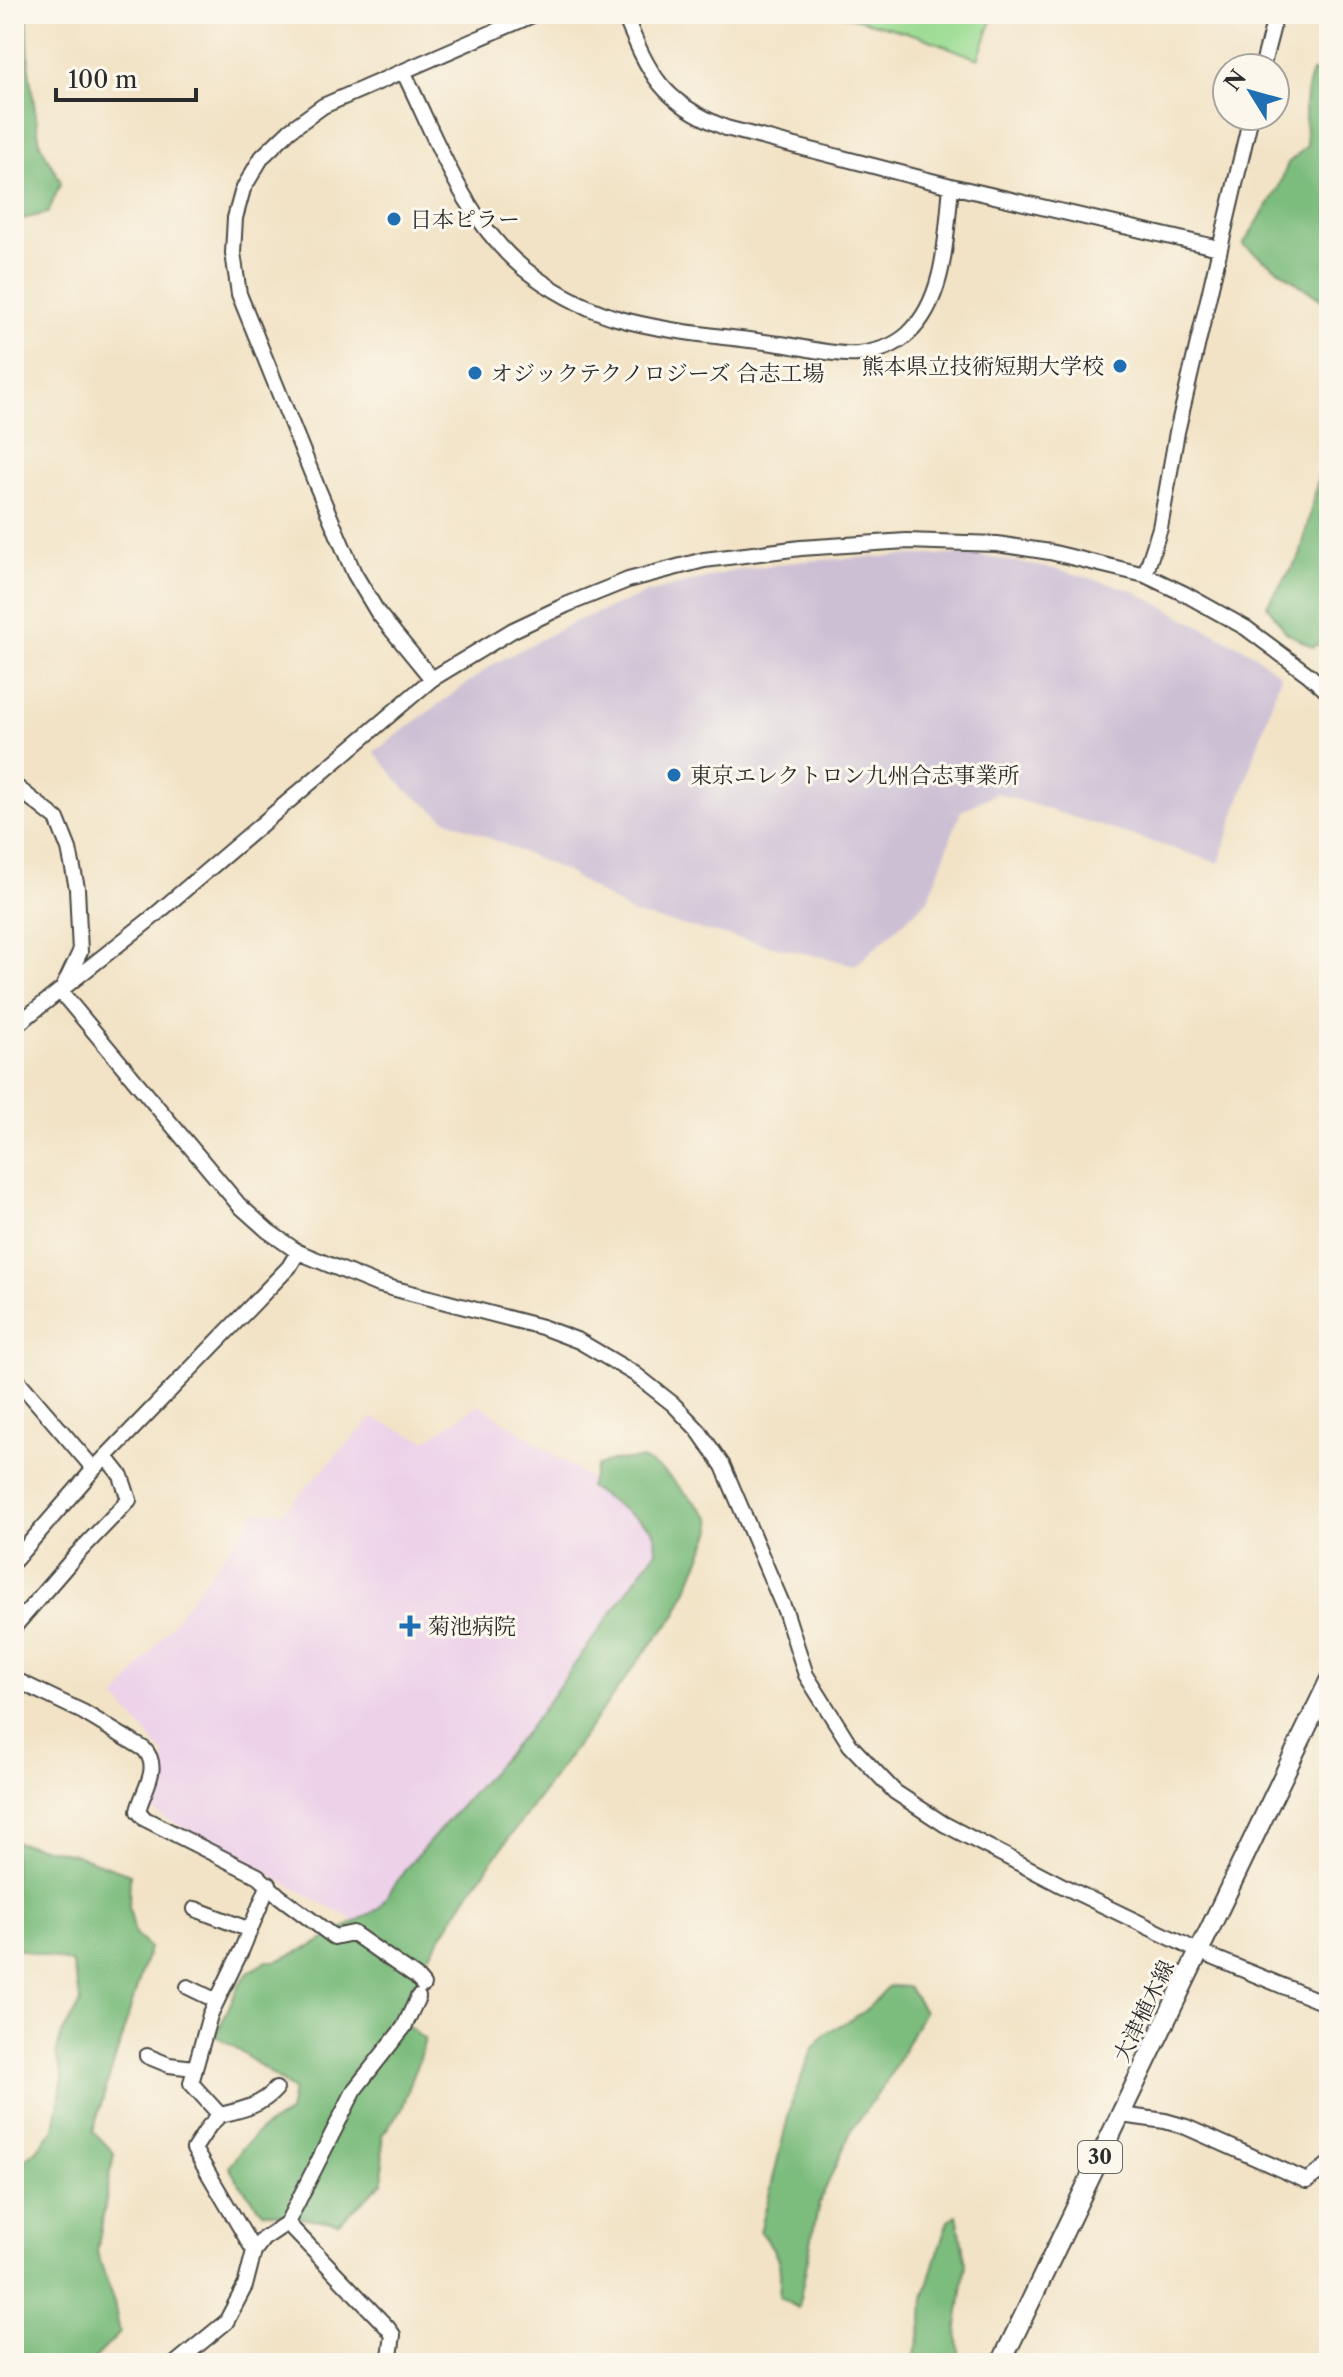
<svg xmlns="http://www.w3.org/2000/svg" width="1343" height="2377" viewBox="0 0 1343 2377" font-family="'Libre Caslon Text','Noto Serif JP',serif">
	<rect width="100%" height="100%" fill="#fbf7ec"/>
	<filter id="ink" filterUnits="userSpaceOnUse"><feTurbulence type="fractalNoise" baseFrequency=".0125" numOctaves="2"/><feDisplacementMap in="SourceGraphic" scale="16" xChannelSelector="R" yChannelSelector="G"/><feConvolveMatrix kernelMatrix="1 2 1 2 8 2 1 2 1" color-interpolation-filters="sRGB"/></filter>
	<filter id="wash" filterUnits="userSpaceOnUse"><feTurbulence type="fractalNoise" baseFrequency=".006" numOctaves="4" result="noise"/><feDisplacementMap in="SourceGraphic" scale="32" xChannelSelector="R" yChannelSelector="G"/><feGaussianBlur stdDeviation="1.8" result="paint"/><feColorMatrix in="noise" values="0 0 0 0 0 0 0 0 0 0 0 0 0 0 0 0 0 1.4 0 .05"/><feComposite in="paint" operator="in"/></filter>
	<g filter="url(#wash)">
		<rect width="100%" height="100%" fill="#f2e3c6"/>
		<path fill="#edd1e9" d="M479 1404 700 1554 416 1968 348 1917 149 1809 165 1755 116 1698 256 1512H283L372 1418 426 1441Z"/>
		<path fill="#ccbfd4" d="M915 555H976L1060 570 1132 590 1252 653 1281 675 1219 863 996 793 961 811 928 900 856 965 633 914 565 871 446 819 406 790 374 752 492 665 574 622 647 593 733 571 802 561Z"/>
		<path fill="#9bdc93" stroke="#63845f" stroke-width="2" d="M839 14H994L978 59 920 36Z"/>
		<path fill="#7cbc7d" stroke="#547454" stroke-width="2" d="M14 14H27L29 70 40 144 61 182 48 213 14 221Z
			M1312 72 1329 75V305L1243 245 1278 189 1288 163 1307 146C1305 120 1302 97 1312 72Z
			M1329 434V640L1312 647 1286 632 1267 605 1300 556Z
			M642 1459 663 1471 711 1518 712 1530 676 1615 644 1653 471 1890 429 1956 402 2022 425 2040 402 2109 382 2135 383 2182 339 2223 263 2212 238 2182 229 2167C247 2139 260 2128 289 2113L293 2090 233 2046 216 2036 239 1985 249 1972 267 1961H276L310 1947 378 1909 407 1867 527 1731 656 1551 655 1534 651 1528 589 1487 597 1466 611 1461Z
			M14 1842 74 1854 130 1874 129 1907 135 1934 149 1948 93 2131 114 2153 97 2252 114 2303 120 2333 90 2363H14V2165L35 2152 54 2129 63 2076 56 2055 61 2035 81 2002 72 1963 14 1948Z
			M889 1986 908 1987 924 2011 889 2078 852 2129 819 2203 798 2308 779 2297C782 2265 781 2257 760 2232L792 2101 813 2048 825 2034 865 2011Z
			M957 2215 966 2264 957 2326 960 2363H913L923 2321 924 2298 948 2220Z"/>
	</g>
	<g filter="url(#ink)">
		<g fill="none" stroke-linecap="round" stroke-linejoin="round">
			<defs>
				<path id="minor" d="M624 14C650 76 661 101 726 128L951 186 1219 248
					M1262 68 1276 14
					M404 73C437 140 463 218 523 268 548 288 582 307 613 317 667 333 724 336 780 344 803 347 836 356 858 354 876 352 895 346 908 334 946 299 946 235 951 186
					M1145 575 1160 528 1177 432 1251 116
					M432 679 378 613 354 573 316 484 239 294 233 253 235 218 243 189 262 157 290 130 323 106 535 14
					M14 785 57 819 69 849 77 888 80 952 61 992 239 1205 268 1231 298 1252 376 1284 542 1327 579 1341 635 1374 673 1404 698 1430 723 1466 786 1613 806 1675 850 1745 895 1792 944 1824 1063 1886 1200 1952 1329 2005
					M14 1027 148 921 432 679 513 630 566 605 628 580 704 560 801 548 906 541 997 544 1050 552 1145 575 1185 594 1246 628 1309 675 1329 693
					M14 1376 94 1469
					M14 1561 94 1469 289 1267 298 1252
					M14 1627 77 1554 129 1500 121 1476 106 1457
					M14 1679 83 1712 144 1749C162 1768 143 1789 138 1811L145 1819 258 1876 279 1896 334 1937 353 1933 416 1977 423 1985
					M195 1909 250 1930
					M188 1987 217 2001
					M147 2056 169 2065 194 2068
					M220 2115C241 2110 261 2106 276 2089
					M1121 2115 1165 2121 1186 2127 1307 2181 1329 2164
					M287 2223 387 2327 393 2335 389 2363
					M254 2251 194 2149 209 2126 220 2115 191 2083 210 2015 242 1949 269 1884
					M176 2363 226 2322 245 2286 254 2251 263 2239 287 2223 355 2089 404 2027 418 1997"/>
				<path id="major" d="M1001 2363 1329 1681"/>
			</defs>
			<use href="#minor" stroke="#494742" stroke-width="18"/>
			<use href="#major" stroke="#494742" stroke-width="22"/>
			<use href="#minor" stroke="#fff" stroke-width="14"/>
			<use href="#major" stroke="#fff" stroke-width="18"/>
		</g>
	</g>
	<g fill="#1f6fb2" stroke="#fbf7ec" stroke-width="3">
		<circle cx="394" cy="219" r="8"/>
		<circle cx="1120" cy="366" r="8"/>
		<circle cx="475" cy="373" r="8"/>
		<circle cx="674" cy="775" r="8"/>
		<path d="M406 1614h8v8h8v8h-8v8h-8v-8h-8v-8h8z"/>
	</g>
	<g text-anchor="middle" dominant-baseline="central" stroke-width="6" stroke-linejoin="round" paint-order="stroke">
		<rect fill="#fbf7ec" stroke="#696865" stroke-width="2" x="1078" y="2141" width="44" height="32" rx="6"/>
		<g font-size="20" font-weight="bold" fill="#2b2b2b">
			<text x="1100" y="2157">30</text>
		</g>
		<g font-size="22" fill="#2b2b2b" stroke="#fbf7ec" text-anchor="start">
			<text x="410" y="219">日本ピラー</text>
			<text x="1104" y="366" text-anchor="end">熊本県立技術短期大学校</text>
			<text x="491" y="373">オジックテクノロジーズ 合志工場</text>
			<text x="690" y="775">東京エレクトロン九州合志事業所</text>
			<text x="428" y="1626">菊池病院</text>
		</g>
		<g font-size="22" fill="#2b2b2b" stroke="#fbf7ec">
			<text transform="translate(1144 2011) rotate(-64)">大津植木線</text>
		</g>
	</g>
	<rect width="1343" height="2377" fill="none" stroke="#fbf7ec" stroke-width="48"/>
	<g transform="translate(1251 92) rotate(307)"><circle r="38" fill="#fbf7ec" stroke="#a8a59f" stroke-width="2"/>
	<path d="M0-6L14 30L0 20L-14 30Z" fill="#1f6fb2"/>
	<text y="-12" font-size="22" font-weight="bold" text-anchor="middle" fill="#2b2b2b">N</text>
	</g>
	<path d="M56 88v12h140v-12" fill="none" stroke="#2b2b2b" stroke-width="4"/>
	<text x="68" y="88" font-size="24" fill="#2b2b2b" stroke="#fbf7ec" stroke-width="6" paint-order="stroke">100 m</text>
</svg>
